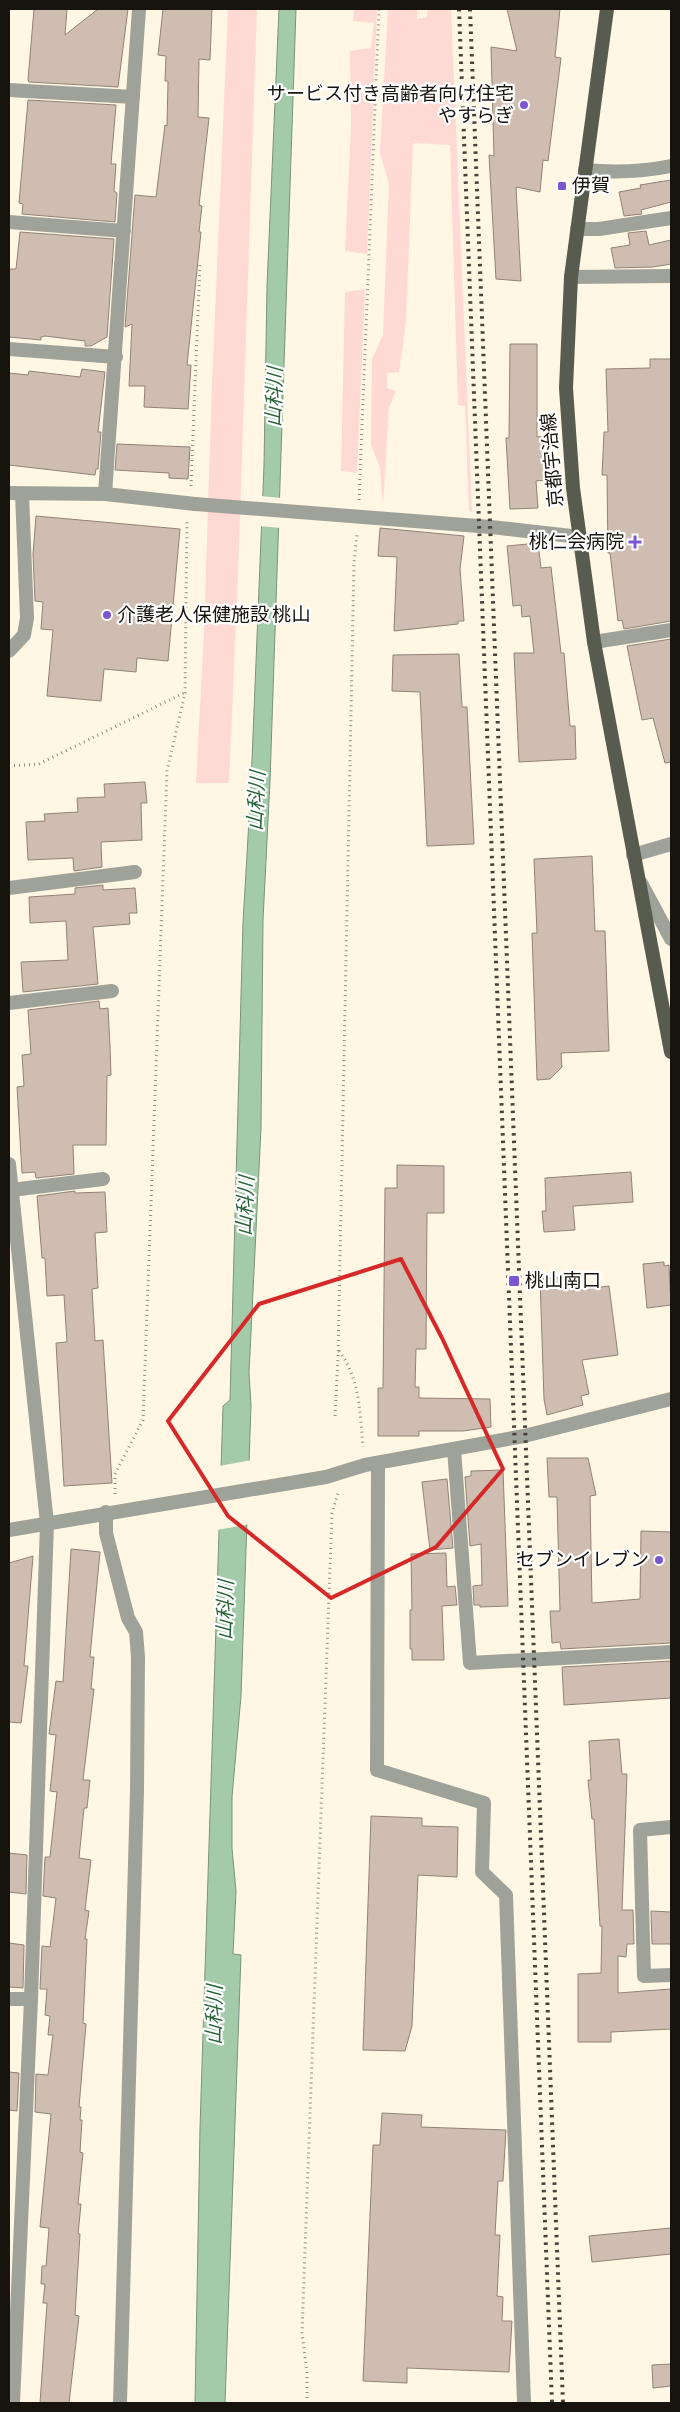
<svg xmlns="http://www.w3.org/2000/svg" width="680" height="2412" viewBox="0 0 680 2412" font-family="'Alegreya Sans','Noto Sans JP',sans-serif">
	<rect width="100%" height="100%" fill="#fff7e3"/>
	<path fill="#ffd9d4" d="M228 9H257L238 575 229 783H196L204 631 212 384Z
		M354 9H377L367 254 345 251 351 126 350 51 371 48 374 23 353 21Z
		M388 9H417V19L427 17 428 9H451L472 512 469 511 465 406 458 405 450 145 413 143 406 322 399 372 387 373V388L396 391 389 408 383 506 380 468 371 445 372 359 383 335 389 184 380 153Z
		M365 289 357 473 341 471 345 292Z"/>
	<path fill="#a3cbaa" stroke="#79947b" d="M279 9H296L270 781 263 920 261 1128 249 1373 251 1405 241 1696 232 1797V1848L236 1891 233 1954 241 1955 225 2403H195L200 2128 223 1406 230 1400 243 923 251 785 264 465 267 286Z"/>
	<path fill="#fff7e3" d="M260 496 282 498 281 528 259 526Z
		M252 1460 250 1524 217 1530 219 1466Z"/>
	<path fill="#cfbdb1" stroke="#928276" d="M34 9H67L65 35 98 9H128L118 87 29 82 28 80Z
		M163 9H212L210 60 199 59 198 117 209 118 199 205 202 206 199 232H201L187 365H191L188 409 144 407 145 386H129L132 324 125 327 135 195 156 197 165 125 167 126 168 81H165L166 56 158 55Z
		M507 9H560L555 57 561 58 548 161 543 160 540 192 516 187 521 281 496 279 489 155 494 156 491 47 517 51Z
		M28 100 116 105 111 164H116L114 191 117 193 115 222 22 214 23 204 19 203Z
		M671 180V202L641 210 642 214 624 216 619 192 641 188 640 185Z
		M646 231 649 245 671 240V264L653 267 615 268 611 248 630 245 628 233Z
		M20 232 114 239 107 337 91 346H85V341L45 336 41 337V340L9 337V269H16Z
		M510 344H537V437L546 436 549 480 536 481 538 508 510 509 506 438H509Z
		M650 359H671V621L624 629 622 620 618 621 610 553H608L607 475H602L604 432H608L606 369 650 368Z
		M82 369 105 372 98 432H101L98 469H96L95 475 9 465V373L28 375 29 371 80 377Z
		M117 444 190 447 188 479 169 478V473L115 470Z
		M36 516 180 529 168 661 137 658 136 672 104 669 101 701 47 696 53 630 41 629 43 602 35 601 33 554Z
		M380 528 464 536 460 569 464 621H458V624L394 631 397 557 378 556Z
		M538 543 541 568 551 567 561 653H564L570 726H575L576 759 519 762 514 653H534L530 616 522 617 521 605 513 606 507 546Z
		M671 639V762L665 763 653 718 642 720 627 646Z
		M459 654 462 707H467L474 844 427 846 420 692 392 691 393 655Z
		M145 782 147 803H141L142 840 101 842 102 867 74 871 73 858 28 860 26 822 45 821 44 814 78 812 77 798 105 797 104 784Z
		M592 856 595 931H605L609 1051 561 1053 562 1067 550 1079 537 1080 532 933H537L534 859Z
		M103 885V890L135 888 137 913H129L130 924 93 927 98 984 23 992 21 962 68 960 66 921 30 923 29 897 75 894V888Z
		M99 1001 100 1009 108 1008 110 1046 111 1075 107 1076 106 1145H73L74 1174 36 1178 35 1172 22 1173 17 1087 24 1086 22 1055 31 1054 28 1010Z
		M397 1165 444 1166V1213H427L426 1349H416L415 1387H419V1398L490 1399 491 1427 463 1431H419V1436H378V1388H383L385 1188H397Z
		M631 1172 633 1202 573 1206 575 1230 544 1232 542 1211H546L545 1178Z
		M75 1191V1193L105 1192 107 1232 95 1233 98 1288 92 1289 95 1341 103 1340 112 1483 64 1486 56 1343 67 1342 64 1295 47 1296 45 1258H42L37 1196Z
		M664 1262V1266L669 1265 671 1305 647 1308 643 1264Z
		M572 1276 573 1291 609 1286 618 1355 582 1360 589 1394 581 1396 583 1405 547 1415 544 1399 540 1279Z
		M547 1458H588L596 1495 590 1496 592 1603 640 1599 641 1531 671 1532V1643L561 1649 560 1642 552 1643 550 1611H560L557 1497H549Z
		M503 1470 508 1606 480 1607V1605H474L473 1586 482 1585 481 1544 470 1546 465 1477 471 1476V1471Z
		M447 1479 453 1548 430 1550 422 1482Z
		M71 1549 100 1552 90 1657H94L91 1689H94L83 1780H90L87 1808H84L79 1858 91 1860 85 1910 89 1911 85 1939H87L83 2023 86 2024 79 2107H81L80 2120H82L80 2152 83 2153 78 2204H81L78 2234H80L75 2315 79 2316 69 2403H40L47 2303H43L45 2284H41L42 2266H46L49 2228 40 2227 51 2114 35 2112 36 2074 48 2075 53 2035H48L50 2016 45 2015 47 1989H40L42 1946 50 1947 56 1898 43 1896 45 1857H50L57 1792 50 1791 56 1735 49 1734 56 1681 63 1682Z
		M446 1553 447 1587 455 1586 457 1605 442 1606 444 1660H412V1649H410V1610H412L411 1554Z
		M33 1556 24 1666H28L21 1723 9 1722V1563Z
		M671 1661V1698L564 1705 562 1667Z
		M619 1739 622 1774H627L622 1910H633L634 1944H627L626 1957 618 1956V1993L671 1989V2029L611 2032V2042H578V1974L601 1973 602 1926H600L594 1819H592L588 1780H591L589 1741Z
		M371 1816 422 1818V1826L458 1827 457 1877 418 1875 412 2026 405 2051 363 2050Z
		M9 1853 27 1855 26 1894 9 1892Z
		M651 1911 671 1912V1944H652Z
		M9 1943 24 1945 23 1988 9 1987Z
		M9 2072 19 2073 17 2111 9 2110Z
		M382 2113 422 2115 421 2127 506 2130 503 2181H498L495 2235H500L497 2296 503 2297 502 2321H512L509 2372 407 2368V2383L363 2381 373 2145H380Z
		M671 2228V2254L592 2262 589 2236Z
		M671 2364V2386L653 2388 652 2365Z"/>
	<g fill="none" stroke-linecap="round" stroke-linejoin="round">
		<path stroke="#948e81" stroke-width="3" stroke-dasharray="1 4" stroke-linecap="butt" d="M191 486 200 263
			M359 500 379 9
			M9 766 39 764 184 693
			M339 1351C360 1378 360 1414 363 1447
			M335 1416 338 1359 354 563 357 534
			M115 1494V1474L143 1420 167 771 185 693 187 522
			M307 2403V2373L302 2333 332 1513 338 1493"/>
		<path stroke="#9fa299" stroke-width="14" d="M585 170C615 173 641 172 671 166
			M594 642 671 630
			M9 651 24 635 27 618 22 494
			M633 855 671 844
			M9 888 135 872
			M9 1003 112 991
			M11 1190 103 1179
			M454 1449 470 1663 671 1652
			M106 1512V1533L128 1618 136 1632 138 1657 137 1791 120 2403"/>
		<path stroke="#9fa299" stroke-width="14" d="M9 90 133 97
			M9 222 124 231
			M577 229H599L671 218
			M571 277 671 276
			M9 349 116 357
			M9 493 105 494 195 504
			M105 494 139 9
			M9 1164 47 1523 31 1999 13 2403
			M378 1463 377 1770 484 1803 482 1872 506 1895 524 2403
			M671 1827 640 1830 644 1976 671 1975
			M9 1999H31"/>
		<path stroke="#9fa299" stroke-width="14" d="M195 504 491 527 580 537
			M641 883 671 939
			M9 1530 326 1477 365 1465 524 1436 671 1399"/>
		<path stroke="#585c4e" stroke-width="14" d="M607 9 571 277 566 388 573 488 594 642 671 1052"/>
		<path stroke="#464239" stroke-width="4" stroke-dasharray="2.5 5" stroke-linecap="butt" d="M459 9 552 2403
			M470 9 563 2403"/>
	</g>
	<path fill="none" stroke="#d62828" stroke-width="4" stroke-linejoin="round" d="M401 1259 442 1338 503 1469 436 1547 331 1598 228 1516 168 1421 259 1304Z"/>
	<g fill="#7a56d0" stroke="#fff" stroke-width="2">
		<circle cx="524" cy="105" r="5"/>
		<rect x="557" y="181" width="10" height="10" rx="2.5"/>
		<path d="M632.5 534.5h5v5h5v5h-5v5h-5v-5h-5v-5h5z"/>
		<circle cx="107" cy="615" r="5"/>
		<rect x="508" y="1275" width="12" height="12" rx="2.5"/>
		<circle cx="659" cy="1560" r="5"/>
	</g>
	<g text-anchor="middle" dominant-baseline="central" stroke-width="4.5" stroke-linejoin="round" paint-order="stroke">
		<g font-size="19" fill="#17140e" stroke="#fff" text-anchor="end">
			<text x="514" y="94">サービス付き高齢者向け住宅<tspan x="514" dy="22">やすらぎ</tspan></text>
			<text x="572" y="186" text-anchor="start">伊賀</text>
			<text x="624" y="542">桃仁会病院</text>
			<text x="117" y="615" text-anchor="start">介護老人保健施設 桃山</text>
			<text x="525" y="1281" text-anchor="start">桃山南口</text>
			<text x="649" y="1560">セブンイレブン</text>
		</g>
		<g font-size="19" fill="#17140e" stroke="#fff">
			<text transform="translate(553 460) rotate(-95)">京都宇治線</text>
		</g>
		<g font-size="20" font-style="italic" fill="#296338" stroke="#fff">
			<text transform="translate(275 397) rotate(-88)">山科川</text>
			<text transform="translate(257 801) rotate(-87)">山科川</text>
			<text transform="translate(246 1206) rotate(-87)">山科川</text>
			<text transform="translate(226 1610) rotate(-88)">山科川</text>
			<text transform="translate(215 2015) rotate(-89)">山科川</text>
		</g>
	</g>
	<rect width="680" height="2412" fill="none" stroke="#17140e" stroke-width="20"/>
</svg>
